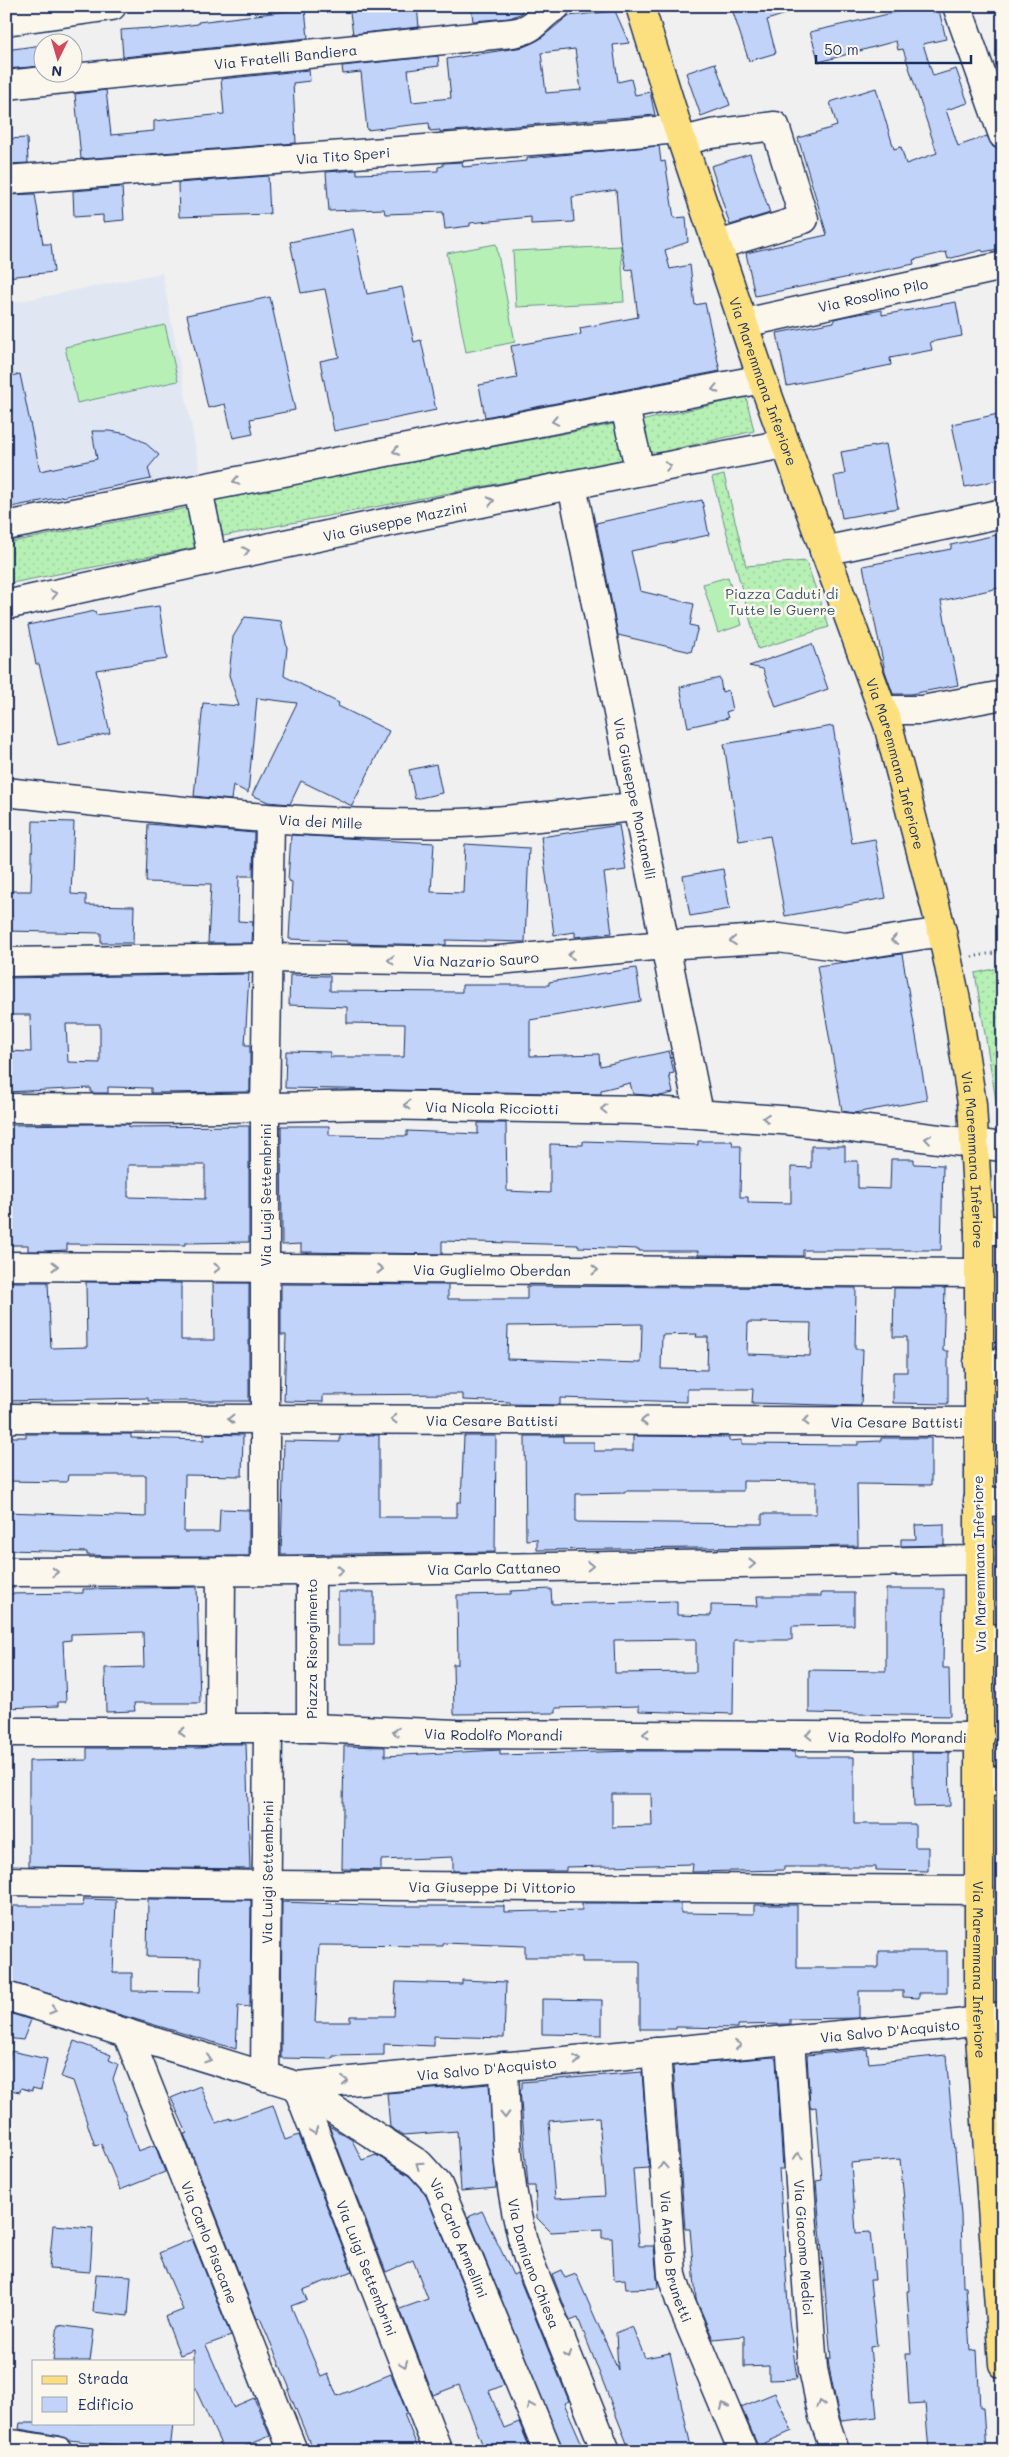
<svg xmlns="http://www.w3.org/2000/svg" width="1009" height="2457" viewBox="0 0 1009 2457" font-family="Mali,sans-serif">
	<defs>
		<pattern id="grass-dots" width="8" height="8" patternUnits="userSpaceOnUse" patternTransform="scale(1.25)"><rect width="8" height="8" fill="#b6f0b4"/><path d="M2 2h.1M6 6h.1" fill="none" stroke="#9cce9d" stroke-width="1.8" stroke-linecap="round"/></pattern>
	</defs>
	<rect width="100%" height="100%" fill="#eff0ef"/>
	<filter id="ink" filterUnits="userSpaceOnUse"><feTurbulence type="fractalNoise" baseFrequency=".02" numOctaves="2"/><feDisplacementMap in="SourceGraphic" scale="10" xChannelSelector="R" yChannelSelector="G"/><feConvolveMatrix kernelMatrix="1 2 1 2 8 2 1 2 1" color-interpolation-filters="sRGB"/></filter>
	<g filter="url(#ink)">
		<path fill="#e1e7f2" d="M162 273 201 475 6 515V304Z"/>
		<path fill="url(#grass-dots)" stroke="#689089" d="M746 397 754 431 644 456 636 422Z
			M620 423 627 459 218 537 211 500Z
			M724 475 746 566 806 561 829 627 758 649 712 478Z
			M187 508 196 510 203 546 6 584V543Z
			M1003 967V1131H1001L975 973Z"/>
		<path fill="#b6f0b4" stroke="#689089" d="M496 244 515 342 466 352 447 253Z
			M621 246 624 302 516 307 513 251Z
			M165 325 178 381 77 403 65 347Z
			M728 577 742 625 718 633 703 584Z"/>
		<path fill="#c1d3f9" stroke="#1b2f5e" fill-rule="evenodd" d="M349 6H417L419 27 353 34Z
			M471 6H522V13L510 18 473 21Z
			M731 6H798V10L767 20 776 53 749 61Z
			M923 6H938L946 39 923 44 933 76 956 69 968 103 946 110 958 146 987 136 993 147 1003 150V248L983 252 982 250 948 259 946 252 913 260 914 264 755 296 746 253 827 235 798 138 837 126 830 102 876 88 894 149 901 147 906 164 937 153 903 49 898 50 896 41 819 62 810 32Z
			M305 9 308 38 123 57 121 30 150 28V30L198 24V22Z
			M615 11 629 43 613 45 618 82 631 79 635 95 650 92 655 115 440 132V130L430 131 429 123 367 130 361 72 343 74 342 66 438 56 439 66 408 70 412 102 451 98 447 59 523 47 540 39 568 16ZM575 49 581 90 546 93 541 53Z
			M42 45V66L6 69V50Z
			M715 63 730 105 701 116 686 73Z
			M309 70 310 81 293 83 296 143 81 159 75 94 106 90 111 135 154 131V121L224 114 221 79Z
			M27 138 28 163 6 164V139Z
			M659 146 661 162 665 161 674 218 686 217 688 242 665 250 670 269 690 265 695 305 705 303 720 371 485 417 479 385 517 378 511 346 581 334 580 328 638 317 632 269 626 270 620 239 616 190 572 197 574 222 531 224V217L470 223V226L445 229 443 212 385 214 384 209 329 211 326 172 357 170V174L438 171V167L443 166V163L462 162 463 167 527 161V158Z
			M750 154 770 213 730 225 711 166Z
			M268 176 270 214 179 217 178 183Z
			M122 187 124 220 103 222V215L74 217 73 191Z
			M35 194 43 244H51L54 272 6 277V195Z
			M353 229 367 294 402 287 414 342 421 340 436 410 334 431 320 361 339 357 325 289 301 293 290 242Z
			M270 297 295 410 250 419 253 434 233 438 225 404 208 408 187 315Z
			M956 302 962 336 930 342 932 350 890 358 891 365 787 386 777 333 834 322V319L847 316 882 310V315Z
			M20 374 40 471 97 459 92 431H110L128 434 144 442 159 455 148 468 151 479 6 508V377Z
			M998 414 1003 437V479L965 487 952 424Z
			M886 444 898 508 842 518 834 476 845 474 841 452Z
			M702 500 709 535 631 551 640 591 694 604 690 625 698 627 691 652 618 635 596 523Z
			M996 535 1003 568V587L941 601 958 685 911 694H893L885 671 863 566 951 549V545Z
			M159 606 167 659 96 670 110 733 58 745 39 664H36L28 625 95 611 96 615Z
			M245 617 281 621 287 648 284 676 339 703 338 706 389 731 352 806 301 781 290 804 268 802 252 795 297 703 257 698 248 793 233 785 231 800 194 796 203 703 239 706 229 675 233 637Z
			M812 644 828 689 776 707 763 669 749 666Z
			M720 678 722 692 728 690 732 710 726 712 728 718 688 727 680 687Z
			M833 726 852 843 875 839 886 898 785 916 770 836 739 841 724 744Z
			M436 764 442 793 415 799 409 770Z
			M33 821 74 822 71 894 86 895V905L134 906 133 943H101V933L6 931V891H31Z
			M148 824 254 833 253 876H239L238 921 253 922 252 943H208L211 884 146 882Z
			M619 825 626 870 604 873 612 933 575 937V932L554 935 541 837Z
			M291 835 434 843 431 892 463 893 465 844 529 848 525 942 446 940V945L347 943V941L289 939 292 882 288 881Z
			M723 869 730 909 690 916 683 876Z
			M902 954 927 1100 854 1113 842 1111 817 966Z
			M636 968 641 1001 530 1020V1056L599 1054 600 1066 669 1051 674 1073 669 1074 673 1093 660 1096 633 1094 630 1083 601 1090V1094L285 1088 286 1051 330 1052V1057H404L405 1024 347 1023V1007L289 1005 290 975 330 976V991L462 992V985H549V982Z
			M249 974 245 1045H250V1092L151 1093V1088L108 1087V1093H91V1088L6 1092V1051L31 1052 30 1015H6V978ZM66 1024H100V1063L68 1062Z
			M478 1123H506L507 1191 550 1193V1144L583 1145V1141L698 1145V1141H732L733 1146H741L740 1197H748V1202L791 1203V1167L811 1168V1146H845V1161H858V1188L890 1189 891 1159H914V1164L943 1165 941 1250H803V1256L698 1255V1251H639V1249L578 1247V1245L442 1241V1254L301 1252V1244L282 1245 281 1126H329V1135L407 1136V1131L478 1134Z
			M90 1124H129V1127L249 1126V1242L185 1243V1245L67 1244V1250L46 1251H28V1245H6V1125ZM128 1165H205V1199L128 1197Z
			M6 1282H48L51 1348 87 1347 86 1282 181 1283V1340H214L213 1283H249V1401H148V1398L6 1401Z
			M281 1284 448 1285V1299H527V1286L856 1288 855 1349H863L861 1406 752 1403 753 1389H687V1402L560 1398V1405L510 1404V1402L463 1400V1394L323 1395V1402L284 1401 286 1335H281ZM748 1322 811 1323 810 1356 747 1354ZM642 1324 641 1363 507 1359 508 1326ZM697 1334 696 1337H708L707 1370 661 1369 662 1335Z
			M894 1288H945L943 1351H948V1404L893 1403V1372H907V1337H893Z
			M26 1434H131V1438L204 1440V1434L243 1435 242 1476 185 1475 184 1532H219L220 1509 249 1510V1556H115L87 1555V1552L6 1550V1512L146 1517V1475H68L67 1482 6 1481V1437H26Z
			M340 1435H379V1517H457V1502H461L464 1436H496L495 1552 281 1555 284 1441 340 1442Z
			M525 1436H563V1442H594V1451H633V1436L729 1437V1441L742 1440V1444L858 1445V1442L881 1441V1438H931V1485L857 1484 858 1546 537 1550V1539L526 1540ZM743 1481 816 1482V1514H762V1524L576 1522V1494L625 1493V1491H743Z
			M944 1524V1545L901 1546V1539H916L915 1525Z
			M197 1587 200 1703H134L135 1711 106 1712 105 1668 144 1667 143 1632 71 1634V1640L63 1641 66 1702H58V1706L6 1708V1594L83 1593V1589Z
			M551 1589 552 1604 677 1601V1615L711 1616V1605L758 1606 757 1596H821V1593H854V1625L792 1626V1640H734L733 1714 639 1711V1706L556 1708V1713L454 1714 453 1664H458L457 1595 511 1594V1591ZM696 1639V1672L615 1673 614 1640Z
			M886 1589H944L943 1668H949L950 1716 809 1713V1670L886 1671Z
			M338 1592H374V1645H338Z
			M222 1744H246L250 1869 29 1866V1761L87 1760V1748H203Z
			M344 1746 385 1747V1756L500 1750V1755L633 1751H738L795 1752V1757H854V1824H915V1847H928V1871L876 1870V1867H784V1870L692 1872 693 1864 566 1867V1871H453V1857L381 1860V1870L342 1869ZM612 1794H651L652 1826 612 1827Z
			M912 1752H949L950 1806 914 1807Z
			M84 1899 116 1900 113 1973H132V1991L200 1992 201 1958 147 1957 148 1899 251 1900 250 2007 238 2006 236 2049 6 1981V1906H83Z
			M282 1902 395 1906H504V1912L582 1910V1903H627L681 1904V1913L754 1914V1905H797V1968H878V1951H947V1993H919V1998L903 1997V1991H859V2018L790 2019V2024L738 2025V2028L676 2027V2029H640V1963L637 1962H582V1957H525V1946L443 1943V1946L319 1945 315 2022H350V2016H394L396 1982 462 1984V1980L506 1982 504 2038 434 2036V2046L384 2044V2055L333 2056V2059L281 2058Z
			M542 1999 602 2000V2035L542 2034Z
			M6 2012 31 2020 23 2040 6 2038Z
			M74 2041 111 2055 109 2060 118 2064 113 2079 138 2151 155 2145 165 2172 120 2190 101 2144 95 2146 73 2081 61 2077Z
			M867 2049 869 2063 946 2055 961 2215 963 2287H966L970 2351 977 2350 980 2408H983L986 2451H929L925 2403 909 2404 906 2354H911L907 2291H909L906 2220 900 2159 851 2163 856 2233 870 2232 875 2280H870L877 2346 870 2347 877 2417 841 2421 838 2412 829 2367 828 2359H831L816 2181 822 2180 816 2107 810 2108 807 2055Z
			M11 2051 47 2059 41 2090 32 2088V2091L21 2088 20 2092 6 2089V2072Z
			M773 2057 776 2059 783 2169H779L789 2320 797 2379 769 2380V2366L744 2367V2336L713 2339 696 2299 690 2229H685L673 2066Z
			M642 2072 649 2168 633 2169 639 2246H654L658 2288 626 2289 625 2279 614 2280 612 2238H602V2229L551 2232 537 2218 535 2186H528L520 2089H522V2082ZM599 2117 605 2196 555 2199 549 2121Z
			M489 2084 496 2188 461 2191 457 2131 403 2135 390 2127 387 2093Z
			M200 2086 216 2123 230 2118V2120L273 2105 285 2140 299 2135 352 2271 303 2290 307 2300 291 2306 321 2377 328 2374 337 2396 391 2374 407 2413 404 2414 419 2451H313L288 2390 290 2389 260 2318 257 2319 184 2134 187 2133 171 2098Z
			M329 2126 352 2140 362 2160 376 2155 409 2176 425 2193 504 2385 489 2391 504 2428 519 2422 531 2451H485L459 2385 433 2395 400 2309 428 2299 413 2260 386 2272Z
			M482 2211 513 2275 517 2273 569 2401 564 2403 582 2444 567 2451H563L468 2217Z
			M53 2225 93 2228 90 2272 49 2269Z
			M192 2239 231 2336 206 2345 233 2407 254 2398 270 2436 234 2451H224L194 2386V2350L180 2355 165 2317 183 2310 159 2253Z
			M561 2270 565 2278 576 2274 618 2370 616 2333 632 2326 645 2358 670 2353 692 2451H630L578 2318 570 2321 552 2274Z
			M96 2274 131 2276 128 2316 93 2312Z
			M58 2325 94 2330 90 2361H53Z
			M775 2393 792 2431 758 2446 741 2407Z
			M20 2423H173L170 2451 69 2440 60 2436 19 2429Z"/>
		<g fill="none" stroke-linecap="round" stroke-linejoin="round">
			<defs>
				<g id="minor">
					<path d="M957 6 1003 135"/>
					<path d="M6 21 112 6"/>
					<path id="s1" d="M6 85 512 33C537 30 537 16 556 6"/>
					<path d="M683 141 711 134 775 126 804 219 718 245"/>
					<path id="s2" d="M6 180 600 136 678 129"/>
					<path id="s3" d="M744 323 1003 266"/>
					<path d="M625 408 640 471"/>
					<path id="s4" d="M572 485 699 1113"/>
					<path d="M198 489 212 558"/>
					<path d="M6 526 762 379"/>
					<path d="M824 551 1003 513"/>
					<path id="s5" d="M6 605C265 547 524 492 785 444"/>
					<path d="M883 710H922L1003 695"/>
					<path id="s6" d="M6 792C157 809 307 827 459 823 518 821 577 812 636 807"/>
					<path id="s7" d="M6 962 266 958 488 961 664 945 778 938 845 947 942 932"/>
					<path id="s8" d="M6 1108 165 1109 374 1105 639 1110 795 1121 1003 1147"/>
					<path d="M979 1230H1003"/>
					<path id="s9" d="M6 1266 979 1273"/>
					<path d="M978 1363 1003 1364"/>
					<path id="s10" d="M6 1418 978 1422"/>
					<path d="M978 1501 1003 1502"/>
					<path d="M265 1570V1107L270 820"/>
					<path id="s11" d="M6 1572 311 1571 979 1560"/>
					<path d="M980 1638 1003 1639"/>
					<path d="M220 1728 221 1571"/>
					<path d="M311 1728V1571"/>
					<path id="s12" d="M6 1732H203L220 1728H311L457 1734 980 1737"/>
					<path d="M980 1780 1003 1781"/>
					<path id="s13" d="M6 1881 267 1885 979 1890"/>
					<path id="s14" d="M6 1996 297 2086 957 2024 1003 2016"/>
					<path id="s15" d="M127 2033 293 2451"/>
					<path id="s16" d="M790 2040 813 2369 823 2416 835 2451"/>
					<path id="s17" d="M656 2052 672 2275 680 2301 743 2451"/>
					<path id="s18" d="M504 2066C506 2135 507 2191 528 2258L606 2451"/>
					<path id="s19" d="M265 2077 268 1728"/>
					<path id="s20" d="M297 2086 419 2164 438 2185 548 2451"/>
					<path id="s21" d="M297 2086 438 2451"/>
					<path d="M6 2443 58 2451"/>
				</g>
				<g id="major">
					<path id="s22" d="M640 6 678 129 762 379 888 725 942 932 957 1005 972 1104 979 1230V2021L1003 2364"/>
				</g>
			</defs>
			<use href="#minor" stroke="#1b2f5e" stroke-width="31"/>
			<use href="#major" stroke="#1b2f5e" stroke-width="31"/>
			<path stroke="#1b2f5e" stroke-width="3" stroke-dasharray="1 4" stroke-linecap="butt" d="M972 957 1003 951"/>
			<use href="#minor" stroke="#fbf7ec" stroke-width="28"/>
			<use href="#major" stroke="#fce080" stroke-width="28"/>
		</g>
		<defs><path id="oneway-chevron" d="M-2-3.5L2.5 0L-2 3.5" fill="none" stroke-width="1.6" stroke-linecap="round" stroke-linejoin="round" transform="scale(1.25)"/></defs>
		<g stroke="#8b93a5">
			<use href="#oneway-chevron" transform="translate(715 389) rotate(168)"/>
			<use href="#oneway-chevron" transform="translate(555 421) rotate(169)"/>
			<use href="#oneway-chevron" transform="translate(396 451) rotate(169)"/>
			<use href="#oneway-chevron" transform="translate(668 466) rotate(-10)"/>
			<use href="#oneway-chevron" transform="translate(236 481) rotate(169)"/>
			<use href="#oneway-chevron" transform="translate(491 501) rotate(-12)"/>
			<use href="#oneway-chevron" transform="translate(246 551) rotate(-12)"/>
			<use href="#oneway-chevron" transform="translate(54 594) rotate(-13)"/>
			<use href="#oneway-chevron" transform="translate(894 940) rotate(171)"/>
			<use href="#oneway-chevron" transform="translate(733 941) rotate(176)"/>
			<use href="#oneway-chevron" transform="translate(571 955) rotate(174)"/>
			<use href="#oneway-chevron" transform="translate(391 960) rotate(-179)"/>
			<use href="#oneway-chevron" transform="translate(407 1105) rotate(-179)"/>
			<use href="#oneway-chevron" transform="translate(604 1109) rotate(-179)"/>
			<use href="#oneway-chevron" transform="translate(766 1118) rotate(-175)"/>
			<use href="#oneway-chevron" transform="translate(928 1139) rotate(-172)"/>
			<use href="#oneway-chevron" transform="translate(55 1266)"/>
			<use href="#oneway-chevron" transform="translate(217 1268)"/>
			<use href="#oneway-chevron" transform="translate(380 1269)"/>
			<use href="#oneway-chevron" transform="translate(595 1270)"/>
			<use href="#oneway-chevron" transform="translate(231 1419) rotate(-180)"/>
			<use href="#oneway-chevron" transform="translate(394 1419) rotate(-180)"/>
			<use href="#oneway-chevron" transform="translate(644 1421) rotate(-180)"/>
			<use href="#oneway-chevron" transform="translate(806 1421) rotate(-180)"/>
			<use href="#oneway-chevron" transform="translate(752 1564) rotate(-1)"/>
			<use href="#oneway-chevron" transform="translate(590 1566) rotate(-1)"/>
			<use href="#oneway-chevron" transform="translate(340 1570) rotate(-1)"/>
			<use href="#oneway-chevron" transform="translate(55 1572)"/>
			<use href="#oneway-chevron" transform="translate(182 1732) rotate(-180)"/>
			<use href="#oneway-chevron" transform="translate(396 1732) rotate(-177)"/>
			<use href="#oneway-chevron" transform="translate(646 1734) rotate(-180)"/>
			<use href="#oneway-chevron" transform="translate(809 1735) rotate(-179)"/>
			<use href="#oneway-chevron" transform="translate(53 2010) rotate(17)"/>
			<use href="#oneway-chevron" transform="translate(738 2045) rotate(-5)"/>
			<use href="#oneway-chevron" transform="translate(208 2059) rotate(18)"/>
			<use href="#oneway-chevron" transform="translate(577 2060) rotate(-5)"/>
			<use href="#oneway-chevron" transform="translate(345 2081) rotate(-5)"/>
			<use href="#oneway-chevron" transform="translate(505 2115) rotate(88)"/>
			<use href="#oneway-chevron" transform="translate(314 2131) rotate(69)"/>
			<use href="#oneway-chevron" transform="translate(798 2156) rotate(-94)"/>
			<use href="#oneway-chevron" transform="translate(419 2165) rotate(-145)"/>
			<use href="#oneway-chevron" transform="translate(663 2166) rotate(-94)"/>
			<use href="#oneway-chevron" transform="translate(568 2355) rotate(68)"/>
			<use href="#oneway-chevron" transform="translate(404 2364) rotate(69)"/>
			<use href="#oneway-chevron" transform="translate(820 2404) rotate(-104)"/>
			<use href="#oneway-chevron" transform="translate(530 2406) rotate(-112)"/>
			<use href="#oneway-chevron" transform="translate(724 2406) rotate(-113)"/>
		</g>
	</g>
	<g text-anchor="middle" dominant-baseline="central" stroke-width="5" stroke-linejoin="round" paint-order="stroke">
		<g font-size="14" fill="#1b2f5e" stroke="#fbf7ec">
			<text stroke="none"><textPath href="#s1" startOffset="281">Via Fratelli Bandiera</textPath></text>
			<text stroke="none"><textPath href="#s2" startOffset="338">Via Tito Speri</textPath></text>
			<text stroke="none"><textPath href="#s3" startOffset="132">Via Rosolino Pilo</textPath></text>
			<text stroke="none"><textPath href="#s22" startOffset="395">Via Maremmana Inferiore</textPath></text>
			<text stroke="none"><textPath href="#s5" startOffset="398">Via Giuseppe Mazzini</textPath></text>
			<text stroke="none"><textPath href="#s22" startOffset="800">Via Maremmana Inferiore</textPath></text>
			<text stroke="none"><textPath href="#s4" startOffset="320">Via Giuseppe Montanelli</textPath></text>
			<text stroke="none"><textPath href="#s6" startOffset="316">Via dei Mille</textPath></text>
			<text stroke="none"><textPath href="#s7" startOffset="470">Via Nazario Sauro</textPath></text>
			<text stroke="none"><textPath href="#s8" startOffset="486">Via Nicola Ricciotti</textPath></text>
			<text stroke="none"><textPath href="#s22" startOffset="1205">Via Maremmana Inferiore</textPath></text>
			<text transform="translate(265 1195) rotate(-90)">Via Luigi Settembrini</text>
			<text stroke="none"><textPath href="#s9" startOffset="486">Via Guglielmo Oberdan</textPath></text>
			<text stroke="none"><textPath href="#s10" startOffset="486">Via Cesare Battisti</textPath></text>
			<text stroke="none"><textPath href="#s10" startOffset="891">Via Cesare Battisti</textPath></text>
			<text transform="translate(979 1564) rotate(-91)">Via Maremmana Inferiore</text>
			<text stroke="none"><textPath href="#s11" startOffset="488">Via Carlo Cattaneo</textPath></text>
			<text transform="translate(311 1649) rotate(-90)">Piazza Risorgimento</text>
			<text stroke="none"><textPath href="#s12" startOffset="488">Via Rodolfo Morandi</textPath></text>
			<text stroke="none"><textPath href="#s12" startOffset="892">Via Rodolfo Morandi</textPath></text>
			<text stroke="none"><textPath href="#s19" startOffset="205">Via Luigi Settembrini</textPath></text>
			<text stroke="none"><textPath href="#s13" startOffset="486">Via Giuseppe Di Vittorio</textPath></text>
			<text stroke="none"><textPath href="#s22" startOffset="2015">Via Maremmana Inferiore</textPath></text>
			<text stroke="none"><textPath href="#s14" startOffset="900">Via Salvo D'Acquisto</textPath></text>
			<text stroke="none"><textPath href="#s14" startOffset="495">Via Salvo D'Acquisto</textPath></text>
			<text stroke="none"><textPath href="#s20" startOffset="230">Via Carlo Armellini</textPath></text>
			<text stroke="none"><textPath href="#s15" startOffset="225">Via Carlo Pisacane</textPath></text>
			<text stroke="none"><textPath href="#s16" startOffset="208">Via Giacomo Medici</textPath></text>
			<text stroke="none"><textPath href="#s17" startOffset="206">Via Angelo Brunetti</textPath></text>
			<text stroke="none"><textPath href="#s18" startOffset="201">Via Damiano Chiesa</textPath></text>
			<text stroke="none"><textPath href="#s21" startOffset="195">Via Luigi Settembrini</textPath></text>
		</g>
		<g font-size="14" fill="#3a566f" stroke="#fbf7ec">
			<text x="782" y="593">Piazza Caduti di<tspan x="782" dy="16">Tutte le Guerre</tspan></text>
		</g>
	</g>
	<rect width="1009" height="2457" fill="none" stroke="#fbf7ec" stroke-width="25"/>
	<rect x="12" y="12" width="984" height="2432" fill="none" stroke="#1b2f5e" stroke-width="2" filter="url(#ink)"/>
	<rect x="32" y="2360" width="162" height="65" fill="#fbf7ec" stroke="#a1a7b3"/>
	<rect x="42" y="2376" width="25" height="8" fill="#fce080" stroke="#a1a7b3"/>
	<text x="78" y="2384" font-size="15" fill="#1b2f5e">Strada</text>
	<rect x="42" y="2397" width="25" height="15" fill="#c1d3f9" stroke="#a1a7b3"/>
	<text x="78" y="2410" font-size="15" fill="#1b2f5e">Edificio</text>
	<g transform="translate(58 58) rotate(185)"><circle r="24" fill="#fbf7ec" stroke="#a1a7b3"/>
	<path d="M0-4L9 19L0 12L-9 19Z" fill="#d1495b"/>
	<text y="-8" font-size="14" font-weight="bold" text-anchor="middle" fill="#1b2f5e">N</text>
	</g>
	<path d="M816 55v8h155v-8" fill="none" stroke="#1b2f5e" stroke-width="2.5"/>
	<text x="824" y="55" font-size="15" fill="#1b2f5e" stroke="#fbf7ec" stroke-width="4" paint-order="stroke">50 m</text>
</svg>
